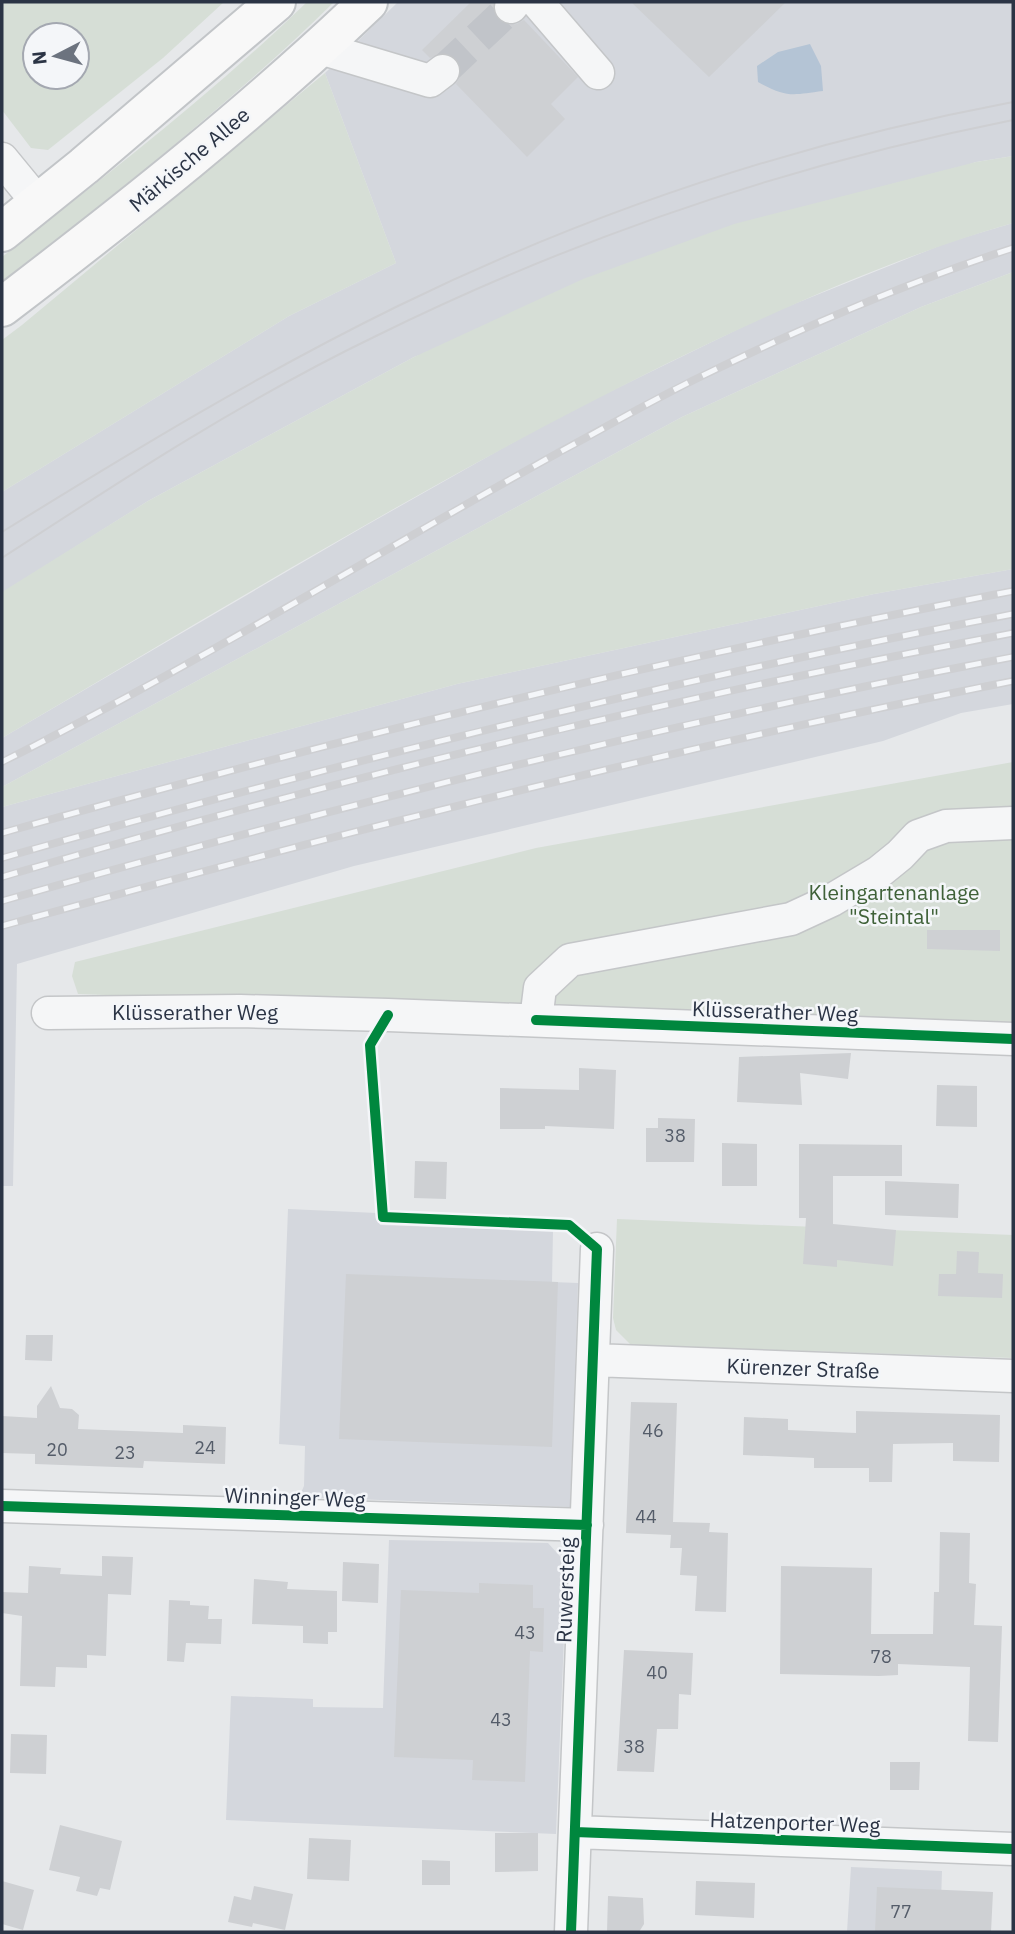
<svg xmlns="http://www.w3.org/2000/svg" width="1015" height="1934" viewBox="0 0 1015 1934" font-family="'IBM Plex Sans',sans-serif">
	<rect width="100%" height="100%" fill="#e6e8ea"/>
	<path fill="#d4d7dd" d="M398 2H1013V156L976 162 414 357 148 501 2 593V492L289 316 396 263 325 73Z
		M1013 223V272L921 307 682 417 2 787V738L365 526 558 417 769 314 949 242Z
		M1013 569V704L961 713 883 741 354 866 17 964 13 1186H2V807L457 684 874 594Z
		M288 1209 377 1213 380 1225 553 1231 552 1282 578 1283 570 1507 299 1497 304 1486 305 1446 279 1444Z
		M389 1540 548 1543 567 1564 556 1834 226 1820 231 1696 313 1699V1707L383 1708Z
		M851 1867 942 1871 940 1932H847Z"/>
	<path fill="#d6ded6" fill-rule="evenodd" d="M2 2H224L163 58 48 150 31 148 2 110ZM35 35H77V77H35Z
		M307 2H334C232 102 116 194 2 281V257C106 176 212 94 307 2Z
		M325 73 396 263 289 316 2 492V340L22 325Z
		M1013 156V223C892 258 777 310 664 365 437 477 220 610 2 738V592L148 501 414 357 583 279 734 224 976 162Z
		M1013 272V569L874 594 457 684 2 807V787L682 417 921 307Z
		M1013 762V1028L78 994 72 976 75 962 536 848Z
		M617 1219 1013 1235V1358L631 1345 616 1330 613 1318Z"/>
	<path fill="#b4c4d5" d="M810 44 821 66 823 91C792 95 787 98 758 82L757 66 778 52Z"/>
	<path fill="#ced0d3" d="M471 2H494V14L499 21 508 25 517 24 524 20 578 77 551 104 565 119 527 157 456 84 460 77 461 69 457 59 449 54 441 53 430 58 422 50Z
		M631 2H786L709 77Z
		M927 930H1000V951L927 949Z
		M851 1053 848 1079 800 1073 802 1105 737 1102 739 1057Z
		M579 1068 616 1070 614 1129 545 1126V1129H500V1088L579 1090Z
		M937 1085 977 1086V1127L936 1126Z
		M658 1118 695 1119 694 1162H646V1128H658Z
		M722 1143 757 1144V1186H722Z
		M799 1144 902 1145V1176H833V1224L896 1230 893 1266 837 1260V1267L803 1264 806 1218H799Z
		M415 1161 447 1162 446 1199 414 1198Z
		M885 1181 959 1184 958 1218 885 1215Z
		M957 1251 979 1252 978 1273 1003 1274 1002 1298 938 1296 939 1274H956Z
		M346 1274 558 1282 552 1447 339 1439Z
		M26 1335H53L52 1361 25 1360Z
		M51 1386 60 1408 72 1409 79 1415 78 1429 183 1433V1425L226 1427 225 1464 144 1461 143 1468 35 1464V1454L2 1453V1416L37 1418V1406Z
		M631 1402 677 1403 673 1522 710 1523 709 1532 728 1533 726 1612 695 1611 697 1576 680 1575 682 1548H670L671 1535 626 1533Z
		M856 1411 1000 1415 999 1462 953 1461V1443L893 1444 892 1482H869V1468H814V1458L743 1455 744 1417 788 1419V1430L856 1433Z
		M940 1532 970 1533 969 1583 976 1584 974 1625 1002 1626 998 1742 968 1741 970 1667 898 1664V1675L879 1676 780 1674 781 1566 872 1568 871 1634H933L934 1592H939Z
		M102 1556 133 1557 131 1595 108 1594 106 1656 87 1655V1668L56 1667 55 1687 20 1686 22 1616 2 1613V1592L28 1593 29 1566 61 1568 60 1574 102 1576Z
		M343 1562 379 1564 378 1603 342 1601Z
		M254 1579 288 1582 287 1589 337 1591V1632H328V1644L303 1643V1626L252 1624Z
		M479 1583 533 1585V1608H544L543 1652 530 1651 525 1782 472 1780 473 1760 394 1757 401 1590 479 1593Z
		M169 1600 190 1601V1605L209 1606 208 1619H222L221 1644 186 1643 184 1662 167 1661Z
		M624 1650 693 1653 691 1695 679 1694 678 1729H657L654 1772 617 1771Z
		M11 1734 47 1735 46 1774 10 1773Z
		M890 1762H920L919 1790H890Z
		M60 1825 122 1841 110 1890 100 1888 97 1896 76 1891 80 1877 49 1870Z
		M495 1833H538V1871L495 1872Z
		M309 1838 351 1840 349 1881 307 1879Z
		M422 1860 450 1861V1885H422Z
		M2 1881 34 1890 23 1930 2 1924Z
		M696 1881 755 1883 754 1918 695 1915Z
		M254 1886 293 1894 285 1930 253 1923 252 1927 228 1922 234 1896 251 1900Z
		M877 1887 993 1892 991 1932H875Z
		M608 1896 643 1898 644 1924 639 1932H607Z"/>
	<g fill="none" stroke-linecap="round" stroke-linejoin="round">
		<path stroke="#c1c4c9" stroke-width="32" stroke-dasharray="32 16" stroke-linecap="butt" d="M443 71 511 7"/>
		<defs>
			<path id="minor" d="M537 2 598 73
				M511 7 515 2
				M320 48 430 81 443 71
				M2 159 39 204
				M48 1013 240 1011 388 1015 1013 1039
				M536 1020 540 988 570 960 791 919 832 900 879 872 900 855 918 836 946 826 1013 823
				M593 1360 1013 1376
				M2 1506 587 1525
				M575 1832 1013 1849
				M571 1932 597 1249"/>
			<path id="major" d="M2 232 84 166 276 2
				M2 307C128 211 253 112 368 2"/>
		</defs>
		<use href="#minor" stroke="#c4c6c8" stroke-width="35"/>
		<use href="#major" stroke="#c2c5c8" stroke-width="42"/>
		<use href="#minor" stroke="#f5f6f7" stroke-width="32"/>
		<use href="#major" stroke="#f8f8f8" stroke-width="38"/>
		<path stroke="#cecfd2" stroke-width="2" d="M2 532C131 452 261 373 398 306 592 211 801 142 1013 102
			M2 558C123 479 245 399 376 336 579 236 792 164 1013 120"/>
		<defs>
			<path id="rail" d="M2 762C191 668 371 556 556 454 605 428 652 400 702 376 803 327 906 283 1013 248
				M2 833C336 739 673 657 1013 591
				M2 858C336 763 673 680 1013 614
				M2 877C334 779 673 698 1013 633
				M2 901C336 806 672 722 1013 657
				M2 926C336 834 672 748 1013 681"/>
		</defs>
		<use href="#rail" stroke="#cecfd2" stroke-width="8"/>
		<use href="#rail" stroke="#f4f6f9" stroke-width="5" stroke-dasharray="16" stroke-linecap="butt"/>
		<defs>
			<path id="cycleway" d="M388 1015 370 1045 383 1217 569 1225 597 1249 571 1932
				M536 1020 1013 1039
				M2 1506 587 1525
				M575 1832 1013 1849"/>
		</defs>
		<use href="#cycleway" stroke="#f4f6f9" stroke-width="15"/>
		<use href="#cycleway" stroke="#00873e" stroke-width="10"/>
	</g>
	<g text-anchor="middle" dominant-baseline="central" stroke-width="5" stroke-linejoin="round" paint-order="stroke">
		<g font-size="18" fill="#545c69">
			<text x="675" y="1135">38</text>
			<text x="653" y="1430">46</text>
			<text x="205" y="1447">24</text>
			<text x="57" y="1449">20</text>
			<text x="125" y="1452">23</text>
			<text x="646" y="1516">44</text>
			<text x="525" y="1632">43</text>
			<text x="881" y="1656">78</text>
			<text x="657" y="1672">40</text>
			<text x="501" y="1719">43</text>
			<text x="634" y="1746">38</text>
			<text x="901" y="1911">77</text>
		</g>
		<g font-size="21" fill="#2b3445" stroke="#f4f6f9">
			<text transform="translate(189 159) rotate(-40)">Märkische Allee</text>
			<text transform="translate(775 1011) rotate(2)">Klüsserather Weg</text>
			<text x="195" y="1012">Klüsserather Weg</text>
			<text transform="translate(803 1368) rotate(2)">Kürenzer Straße</text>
			<text transform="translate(295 1497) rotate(2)">Winninger Weg</text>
			<text transform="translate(565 1590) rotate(-88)">Ruwersteig</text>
			<text transform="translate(795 1822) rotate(2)">Hatzenporter Weg</text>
		</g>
		<g font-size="21" fill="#3f6138" stroke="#f4f6f9">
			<text x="894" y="892">Kleingartenanlage<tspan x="894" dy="24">"Steintal"</tspan></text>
		</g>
	</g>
	<rect width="1015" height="1934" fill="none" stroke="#2b3445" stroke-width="7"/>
	<g transform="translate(56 56) rotate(264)"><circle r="33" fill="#f4f6f9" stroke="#a4a8b1" stroke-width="2"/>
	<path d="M0-5L12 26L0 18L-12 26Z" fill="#6c737f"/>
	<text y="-10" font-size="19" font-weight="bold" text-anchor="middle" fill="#2b3445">N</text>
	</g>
</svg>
